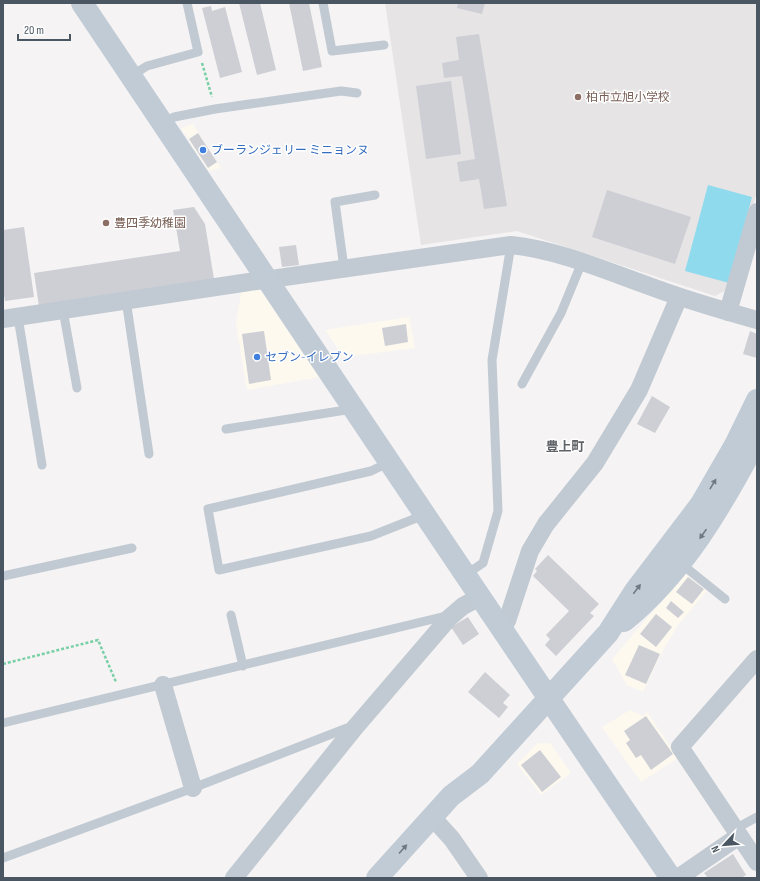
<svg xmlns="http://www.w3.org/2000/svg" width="760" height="881" viewBox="0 0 760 881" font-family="'Sofia Sans Condensed','Noto Sans JP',sans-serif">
	<rect width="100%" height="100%" fill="#f5f3f3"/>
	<path fill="#fdf9ef" d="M193 124 221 168 209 171 181 128Z
		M262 282 325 376 247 390 236 324 242 287Z
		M409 317 415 348 343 357 325 330Z
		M685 574 707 591 678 625 662 652 643 692 627 685 612 659Z
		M630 710 643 716 647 712 678 758 641 782 602 727Z
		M538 743H550L571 773 541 795 517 764Z"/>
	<path fill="#e6e4e5" d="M385 3H757V192L728 289 715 296 517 231 421 245Z"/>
	<path fill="#90daee" d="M708 185 752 197 729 283 685 271Z"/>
	<path fill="#cdcfd5" d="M239 3H260L276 70 257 75Z
		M289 3H309L322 67 303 71Z
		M458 3H485L482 14 457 8Z
		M211 6 212 11 225 7 242 72 220 78 202 8Z
		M479 34 507 206 484 209 479 179 460 182 457 162 475 159 462 76 444 78 442 63 459 60 456 37Z
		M451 81 461 154 426 159 416 86Z
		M198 133 217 162 208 168 189 139Z
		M607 190 691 217 675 264 592 237Z
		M194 207 205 224 214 279 39 306 34 273 180 251 173 210Z
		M24 227 34 297 5 301 3 288V230Z
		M296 245 299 265 282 267 279 247Z
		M406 324 408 342 385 346 382 328Z
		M264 331 271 380 249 384 242 334Z
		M750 331 757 334V358L743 354Z
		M652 396 670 407 655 433 637 424Z
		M548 555 599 604 590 613 594 616 556 656 545 645 550 639 546 635 569 611 533 576 537 571 535 569Z
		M688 577 704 589 692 604 676 592Z
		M671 601 684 612 678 618 666 608Z
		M656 614 672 627 656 647 640 634Z
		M468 617 479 634 463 645 451 627Z
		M639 645 660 654 646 684 625 675Z
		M485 672 510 695 503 703 508 707 499 718 468 692Z
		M646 716 673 754 651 770 641 755 636 758 626 743 630 740 624 731Z
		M540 750 561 777 542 792 521 765Z
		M733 854 746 875 741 878H708L704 873Z"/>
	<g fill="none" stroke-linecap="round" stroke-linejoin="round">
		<path stroke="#7ad0a6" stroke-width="2.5" stroke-dasharray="3 2" stroke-linecap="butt" d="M202 63 212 97
			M3 664 98 640 116 682"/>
		<path stroke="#c1cad2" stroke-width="9" d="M323 3 332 51 384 45
			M131 76 147 66 198 52 187 3
			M163 123 174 117 215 109 341 91 357 93
			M344 268 335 202 375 195
			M126 300 149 454
			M63 310 77 388
			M18 317 42 465
			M522 384 561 313 582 262
			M226 429 346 410 352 406
			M390 462 371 471 208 509 219 570 371 536 424 515
			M679 562 725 599
			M465 575 483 563 498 511 492 360 511 245
			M3 576 132 548
			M231 615 243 666
			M3 723 446 616 448 617
			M735 829 757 817
			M3 858 193 788 347 728 351 731"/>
		<path stroke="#c1cad2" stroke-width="18" d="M728 312 757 212
			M3 319 249 282 511 245C558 250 604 270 649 286 684 299 721 310 757 320
			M501 628 507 621 530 551 546 524 595 463 639 390 679 297
			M757 659 680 747 757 862
			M163 685 193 788
			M432 817 452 839 479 878
			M234 878 352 731 449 618 463 606 480 597
			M678 878 739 836"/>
		<path stroke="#c1cbd6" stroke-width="22" d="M82 3C278 295 472 588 671 878
			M624 621C683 573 722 506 757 439
			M377 878 451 796 480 774 608 633 635 591 701 504 735 445 757 400"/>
	</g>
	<defs><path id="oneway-solid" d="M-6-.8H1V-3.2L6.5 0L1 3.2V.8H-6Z"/></defs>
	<g fill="#6e7984">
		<use href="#oneway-solid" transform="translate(713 484) rotate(-59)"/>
		<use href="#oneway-solid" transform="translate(703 534) rotate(125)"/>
		<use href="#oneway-solid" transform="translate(637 589) rotate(-53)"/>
		<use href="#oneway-solid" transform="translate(403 849) rotate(-48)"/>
	</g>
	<g fill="#8d6e63" stroke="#fff" stroke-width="1.5">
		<circle cx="578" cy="97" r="4"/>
		<circle cx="106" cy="223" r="4"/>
	</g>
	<g fill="#3f7fe0" stroke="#fff" stroke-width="1.5">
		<circle cx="203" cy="150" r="4"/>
		<circle cx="257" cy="357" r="4"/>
	</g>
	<g text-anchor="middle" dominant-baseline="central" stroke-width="3" stroke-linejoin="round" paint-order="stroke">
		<g font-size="12" fill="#785e54" stroke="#fff" text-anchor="start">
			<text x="586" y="97">柏市立旭小学校</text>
			<text x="114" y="223">豊四季幼稚園</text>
		</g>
		<g font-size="12" fill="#366cbe" stroke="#fff" text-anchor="start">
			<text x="211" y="150">ブーランジェリー ミニョンヌ</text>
			<text x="265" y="357">セブン-イレブン</text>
		</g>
		<g font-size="13" font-weight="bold" fill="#5f6368" stroke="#fff">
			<text x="565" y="447">豊上町</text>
		</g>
	</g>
	<rect width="760" height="881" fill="none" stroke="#4a5661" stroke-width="8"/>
	<g transform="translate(724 845) rotate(244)" stroke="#ffffff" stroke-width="3" paint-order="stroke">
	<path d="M0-3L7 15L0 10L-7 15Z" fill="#4a5661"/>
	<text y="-6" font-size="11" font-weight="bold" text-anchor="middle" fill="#4a5661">N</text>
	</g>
	<path d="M18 34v6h52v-6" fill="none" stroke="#4a5661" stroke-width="2"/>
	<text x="24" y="34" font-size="12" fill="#4a5661" stroke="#ffffff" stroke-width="3" paint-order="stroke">20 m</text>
</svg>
